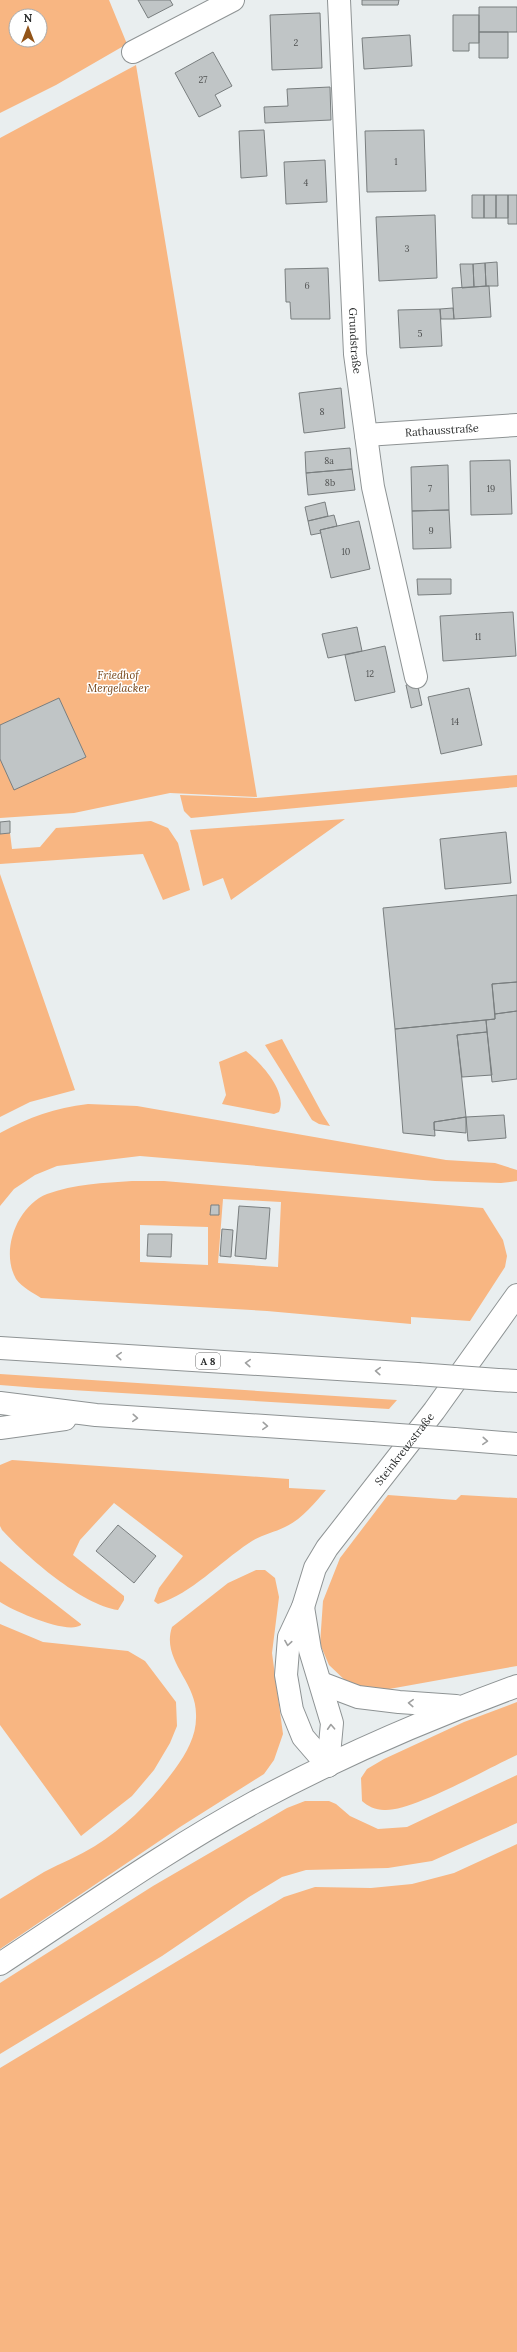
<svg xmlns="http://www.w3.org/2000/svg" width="517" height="2352" viewBox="0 0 517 2352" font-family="Lora,serif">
	<rect width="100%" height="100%" fill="#e9eeef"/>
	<path fill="#f8b682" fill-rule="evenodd" d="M0 0H109L127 44 56 85 0 113ZM16 16H40V40H16Z
		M136 65 257 797 170 793 74 813 0 818V138Z
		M517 775V787L191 818 184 811 180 795 257 798Z
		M345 819 231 900 223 878 203 886 190 830Z
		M151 821 168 828 178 843 190 890 163 900 143 854 0 864V834L10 833 12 849 40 847 56 828Z
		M0 874 75 1090 30 1102 0 1117Z
		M282 1039 323 1115 330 1126 319 1124 312 1120 265 1045Z
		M246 1051C261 1063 288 1092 279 1112L274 1114 222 1104 226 1095 219 1062Z
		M88 1104 137 1106 446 1160 495 1163 517 1170V1181L501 1183 435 1181 140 1156 57 1166 35 1175 14 1189 0 1206V1133C30 1117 54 1108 88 1104Z
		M132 1181H164L483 1208 503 1240 507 1256 505 1267 470 1321 411 1317V1324L267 1311 41 1298C33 1293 22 1287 16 1279 0 1251 17 1206 47 1194 74 1184 104 1183 132 1181ZM223 1199 281 1202 278 1267 218 1263ZM140 1225 208 1227V1265L140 1262Z
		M0 1374 397 1400 389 1409 38 1388 0 1385Z
		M12 1460 289 1479V1488L326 1490C315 1503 301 1520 285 1527 273 1533 260 1535 249 1543 219 1563 192 1593 158 1604L154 1601 159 1588 183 1556 114 1503 80 1540 73 1555 124 1596V1600L118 1610C82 1605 27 1557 2 1530L0 1526V1465Z
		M388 1495 456 1500 461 1495 517 1498V1666L378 1691 349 1684 329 1665 320 1644 323 1601 340 1558Z
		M0 1561 81 1624V1625C67 1635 14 1611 0 1602Z
		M256 1570H265L275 1578 279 1597 272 1653 283 1734 274 1760 264 1774 180 1827 0 1949V1899C15 1890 29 1881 44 1872 61 1863 79 1856 95 1846 127 1826 153 1799 175 1769 187 1752 197 1735 196 1714 196 1681 161 1660 172 1627L228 1583Z
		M0 1624 43 1642 128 1651 145 1661 176 1702 177 1726 170 1743 154 1770 132 1796 81 1836 0 1725Z
		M517 1702V1755C488 1768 412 1812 384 1810 376 1810 367 1806 362 1801L361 1778 367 1769 384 1759 464 1722Z
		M517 1775V1823L432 1861 388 1868 306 1870 282 1877 249 1897 162 1956 0 2054V1983L153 1886 287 1808 305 1801H329L336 1804 350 1816 378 1829 407 1827Z
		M517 1844V2352H0V2068L284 1897 315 1887 371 1888 412 1884 454 1873Z"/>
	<path fill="#c0c5c6" stroke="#797e7f" d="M138 0H170L173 5 148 18Z
		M362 0H399L398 5H362Z
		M479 7H517V32H479Z
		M320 13 322 68 272 70 270 15Z
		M453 15H479V43H469V51H453Z
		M479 32H508V58H479Z
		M410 35 412 66 364 69 362 38Z
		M213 52 232 86 215 95 221 106 199 117 175 73Z
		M330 87 331 120 265 123 264 107 288 106 287 89Z
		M264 130 267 176 241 178 239 131Z
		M424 130 426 191 367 192 365 131Z
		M325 160 327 202 286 204 284 162Z
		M472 195H484V218H472Z
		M484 195H496V218H484Z
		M496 195H508V218H496Z
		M508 195H517V224H508Z
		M435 215 437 278 379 281 376 217Z
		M497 262 498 286H486L485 263Z
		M485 263 486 286 474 287 473 264Z
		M460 264H473L474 287 462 288Z
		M328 268 330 319H291L290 302H286L285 269Z
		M489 286 491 317 454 319 452 288Z
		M453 308 454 319H441L440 309Z
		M440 309 442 346 400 348 398 310Z
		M341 388 345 428 304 433 299 393Z
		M350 448 352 469 306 473 305 452Z
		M510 460 512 514 471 515 470 461Z
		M448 465 449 510 412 511 411 467Z
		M352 469 355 490 308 495 306 473Z
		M325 502 328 516 308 521 305 507Z
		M449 510 451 548 413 549 412 511Z
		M334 515 337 526 320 530 321 533 311 535 308 521Z
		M359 521 370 569 331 578 320 530Z
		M417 579H451V594L418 595Z
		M513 612 516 656 443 661 440 616Z
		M357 627 362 651 328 658 322 634Z
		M385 646 395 692 355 701 345 655Z
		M417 682 422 705 411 708 406 685Z
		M469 688 482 745 441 754 428 697Z
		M59 698 86 757 14 790 0 759V725Z
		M10 821V833L0 834V822Z
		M506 832 511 883 445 889 440 839Z
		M517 895V982L492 984 495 1019 395 1029 383 908Z
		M517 982V1011L495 1014 492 984Z
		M517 1011V1079L492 1082 486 1020 495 1019V1014Z
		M486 1020 487 1032 457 1035 466 1117 434 1122 435 1136 403 1133 395 1029Z
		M487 1032 492 1075 462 1077 457 1035Z
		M504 1115 506 1138 468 1141 466 1117Z
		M466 1117V1133L434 1130V1122Z
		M211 1205H219V1215H210Z
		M239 1206 270 1208 266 1259 235 1256Z
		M222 1229 233 1230 231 1257 220 1256Z
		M148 1234H172L171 1257 147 1256Z
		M118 1525 156 1556 134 1583 96 1551Z"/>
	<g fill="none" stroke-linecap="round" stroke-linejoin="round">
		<defs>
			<g id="minor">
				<path id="s1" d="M339 0 355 354 373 487 416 677"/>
				<path d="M133 52 233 0"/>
				<path id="s2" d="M366 435 517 425"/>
			</g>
			<g id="tertiary">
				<path d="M303 1607 310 1650 332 1723 328 1766"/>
				<path id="s3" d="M328 1766 303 1737 292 1710 286 1675 289 1637 303 1607 315 1568 327 1548 434 1411 517 1295"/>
			</g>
			<path id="secondary" d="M321 1683 358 1697 399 1702 456 1706
				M0 1964C84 1909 167 1850 255 1802 339 1757 427 1719 517 1686"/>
			<path id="motorway" d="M0 1348 417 1374
				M498 1380 517 1381
				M0 1403 96 1415 371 1433
				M0 1428 65 1419
				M454 1439 517 1444"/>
		</defs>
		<use href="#minor" stroke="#8e9394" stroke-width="24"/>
		<use href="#tertiary" stroke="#8e9394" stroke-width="24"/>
		<use href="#secondary" stroke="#8e9394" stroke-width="24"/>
		<use href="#motorway" stroke="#8e9394" stroke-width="24"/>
		<use href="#minor" stroke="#fff" stroke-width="22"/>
		<use href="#tertiary" stroke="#fff" stroke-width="22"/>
		<use href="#secondary" stroke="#fff" stroke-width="22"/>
		<use href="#motorway" stroke="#fff" stroke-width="22"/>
		<defs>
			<path id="motorway-bridge" d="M417 1374 498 1380
				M371 1433 454 1439"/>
		</defs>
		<use href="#motorway-bridge" stroke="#8e9394" stroke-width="24" stroke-linecap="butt"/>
		<use href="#motorway-bridge" stroke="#fff" stroke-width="22"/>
	</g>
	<defs><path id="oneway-chevron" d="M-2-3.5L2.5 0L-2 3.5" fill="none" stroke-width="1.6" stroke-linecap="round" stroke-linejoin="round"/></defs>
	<g stroke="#9fa0a0">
		<use href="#oneway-chevron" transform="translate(119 1356) rotate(-176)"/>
		<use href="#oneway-chevron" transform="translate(248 1363) rotate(-176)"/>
		<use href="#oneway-chevron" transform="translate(378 1371) rotate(-176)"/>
		<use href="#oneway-chevron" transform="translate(135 1418) rotate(4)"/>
		<use href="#oneway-chevron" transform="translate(265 1426) rotate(4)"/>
		<use href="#oneway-chevron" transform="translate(485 1441) rotate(4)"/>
		<use href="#oneway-chevron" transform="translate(288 1643) rotate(99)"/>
		<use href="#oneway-chevron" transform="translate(411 1703) rotate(-177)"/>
		<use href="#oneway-chevron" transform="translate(331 1727) rotate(-93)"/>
	</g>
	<g text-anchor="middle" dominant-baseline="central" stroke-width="3" stroke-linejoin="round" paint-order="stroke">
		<g font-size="9" fill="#505252">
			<text x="296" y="42">2</text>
			<text x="203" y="79">27</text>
			<text x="396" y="161">1</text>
			<text x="306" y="182">4</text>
			<text x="407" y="248">3</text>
			<text x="307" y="285">6</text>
			<text x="420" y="333">5</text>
			<text x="322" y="411">8</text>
			<text x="329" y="460">8a</text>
			<text x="330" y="482">8b</text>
			<text x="430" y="488">7</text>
			<text x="491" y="488">19</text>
			<text x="431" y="530">9</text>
			<text x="346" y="551">10</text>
			<text x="478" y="636">11</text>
			<text x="370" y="673">12</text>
			<text x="455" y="721">14</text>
		</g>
		<rect fill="#fff" stroke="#6a6b6b" stroke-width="1" x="196" y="1353" width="24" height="16" rx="3"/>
		<g font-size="10" font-weight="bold" fill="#2a2c2c">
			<text x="208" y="1361">A 8</text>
		</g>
		<g font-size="11" fill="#2a2c2c" stroke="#fff">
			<text stroke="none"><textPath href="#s1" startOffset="341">Grundstraße</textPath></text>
			<text stroke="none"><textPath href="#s2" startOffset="76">Rathausstraße</textPath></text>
			<text stroke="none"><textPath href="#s3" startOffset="364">Steinkreuzstraße</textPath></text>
		</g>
		<g font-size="11" font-style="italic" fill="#774517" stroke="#fff">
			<text x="118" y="675">Friedhof<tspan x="118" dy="13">Mergelacker</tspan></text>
		</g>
	</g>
	<g transform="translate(28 28)"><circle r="19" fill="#ffffff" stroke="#aaabab"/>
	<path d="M0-3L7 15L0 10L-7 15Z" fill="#925418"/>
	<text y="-6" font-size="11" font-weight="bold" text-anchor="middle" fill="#2a2c2c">N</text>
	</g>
</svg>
